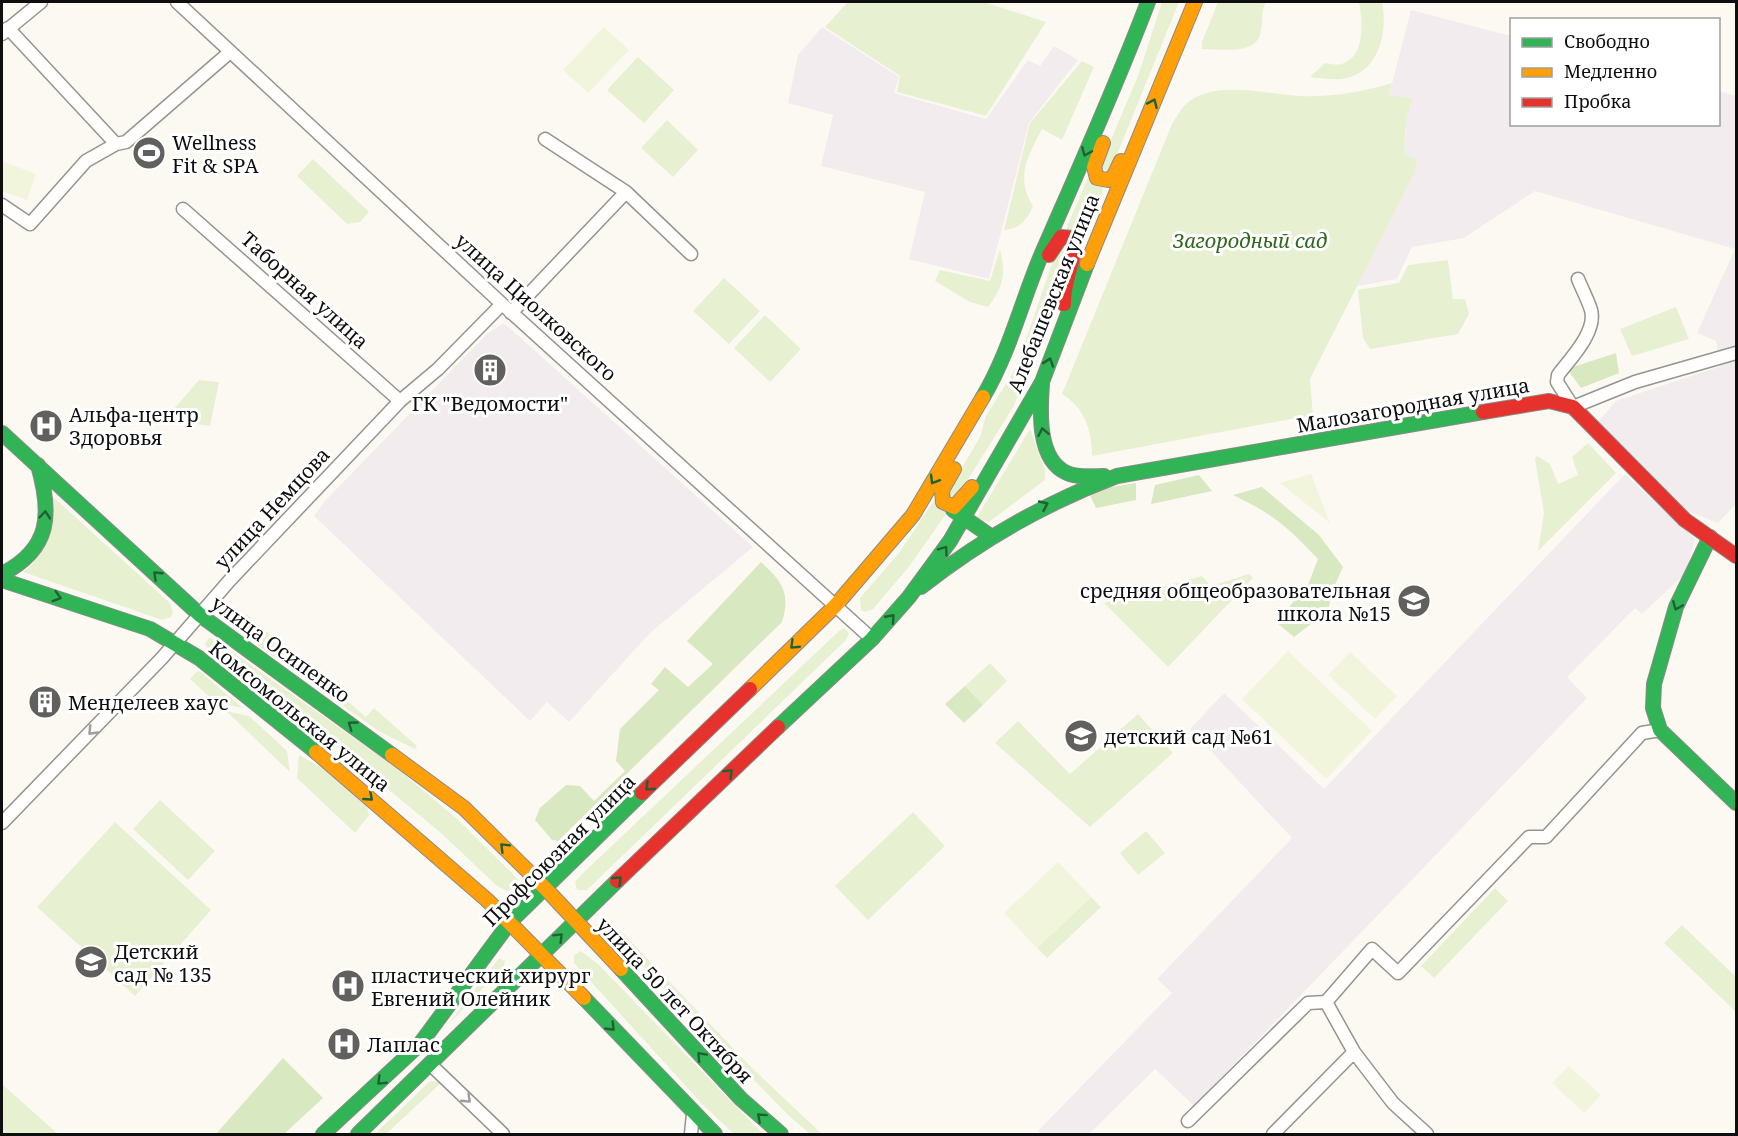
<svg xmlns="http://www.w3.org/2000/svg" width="1738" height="1136" viewBox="0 0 1738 1136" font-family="'Noto Serif',serif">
	<rect width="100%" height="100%" fill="#fcf9f2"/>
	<path fill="#f3ecef" d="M1411 10 1511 36 1512 124H1718L1719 91 1736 96V504L1718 523 1689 512 1597 423 1616 401 1721 366 1716 341 1697 333 1735 249 1535 191 1464 238 1412 247 1397 279 1357 286 1414 174 1418 161 1405 155 1404 143 1408 113 1413 98 1389 95Z
		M822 27 899 77 894 93 986 119 1028 60 1040 66 1054 46 1078 60 1029 123 989 279 909 259 925 192 821 166 833 115 788 103 798 55Z
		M504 323 753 547 650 633 569 722 547 702 530 721 314 516 324 502 488 333Z
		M1625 474 1695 539 1685 574 1642 614 1635 608 1567 677 1587 698 1194 1106 1155 1069 1089 1134H1041L1038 1131 1172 993 1157 979 1292 838 1190 729 1224 693 1324 789Z"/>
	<path fill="#e7f1d2" d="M848 2H984L1046 22 986 116 897 92 900 76 825 27Z
		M1162 2H1179L1110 172 1099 168 1138 76Z
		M1218 2H1266C1261 10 1263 21 1261 30 1259 56 1221 49 1202 49V42Z
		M1359 2H1382C1388 30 1380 70 1347 78 1336 81 1321 78 1310 77L1325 63C1331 64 1339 66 1344 63 1366 54 1362 20 1359 2Z
		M638 57 674 90 644 123 607 90Z
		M1082 61 1094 67 1062 140 1042 129C1028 156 1015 177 1033 206 1027 220 1020 229 1004 230L1030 123Z
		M1392 83 1389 95 1413 98C1407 115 1403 137 1405 155L1418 160 1414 174 1310 379 1313 415 1092 456C1092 431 1085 408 1062 394L1172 124C1176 118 1180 110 1185 105 1212 78 1268 95 1301 96 1332 97 1362 92 1392 83Z
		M667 120 698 150 673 177 641 148Z
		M313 159 369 212 360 222 347 224 297 176Z
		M1089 175 1104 187 1083 240 1066 229Z
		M1058 246 1070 248 1025 363 1026 371 1014 406 955 500 948 491 980 437 986 416 1017 366Z
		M1000 249C1006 274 1004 286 988 307L970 302 935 281 940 270 990 281Z
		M1448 260 1453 299H1465L1469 314 1458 334 1370 349 1363 338 1358 290 1399 283 1408 265Z
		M724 278 760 311 729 344 693 311Z
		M1676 307 1689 339 1632 356 1620 329Z
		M765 315 801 349 770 382 734 348Z
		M199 380 219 382 210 426 165 419Z
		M1030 429 1045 470V480L989 522 981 521 977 517Z
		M1588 443 1616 473 1538 551 1544 513 1535 459 1537 456 1550 464 1558 484 1578 475 1572 457Z
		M50 494 170 603 173 612 171 617 162 620 23 572C50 554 47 523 50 494Z
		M937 496 946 514 908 568 873 609 865 612 861 610 860 598 899 553Z
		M1249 574 1253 578 1168 667 1104 603 1202 576 1211 586Z
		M246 614 366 717 374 708 417 746 415 749 380 732 233 628Z
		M844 628 849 633 846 640 587 890H577L575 882 582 874 839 631Z
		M209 638 214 639 399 770 456 818 510 871 517 879 515 889 506 891 496 885 441 833 277 697 207 648 205 643Z
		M990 663 1007 681 983 705 965 686Z
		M198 670 243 708 215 702 190 679Z
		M226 711 249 716 287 751 290 772Z
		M1138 714 1173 753 1090 827 995 743 1018 721 1070 774Z
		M299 755 326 770 367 807 369 815 355 833 297 778Z
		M160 800 215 851 188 880 133 829Z
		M913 812 945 846 868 920 835 886Z
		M115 822 211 910 135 996 37 907Z
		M1146 831 1165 853 1138 875 1120 853Z
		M1495 888 1508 901 1434 978 1421 966Z
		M1091 897 1101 907 1047 958 1037 948Z
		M1682 925 1736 977V1012L1664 943Z
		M619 929 753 1069 822 1134H810L787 1114 613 935Z
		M581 951 598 964 763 1134H734L702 1104 574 963V955Z
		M499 958 505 961 504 966 447 1026Z
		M434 1081 441 1083 386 1134H375L429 1082Z
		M2 1084 58 1134H2Z"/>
	<path fill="#d8e8c0" d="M1616 353 1619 373 1581 388 1567 369Z
		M1199 475 1212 491 1151 504 1155 485Z
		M1136 483V500L1096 508 1088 491Z
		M1262 487 1319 535 1343 567 1333 589 1328 611 1294 637 1276 622 1308 585 1318 559C1288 527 1273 514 1233 495Z
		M761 562C782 581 791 593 782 622L558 841 552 840 535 820 540 808 566 785 580 786 594 801 625 771 616 761 620 729 659 690 651 684 665 667 688 687 713 664 687 641Z
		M965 686 983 705 964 723 945 704Z
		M283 1058 323 1098 284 1134H216Z"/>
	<path fill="#f0f5dc" d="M604 27 629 50 588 93 563 70Z
		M2 161 36 174 27 200 2 191Z
		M1311 474 1330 523 1280 483Z
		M1288 651 1372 731 1326 779 1242 699Z
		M1350 652 1397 696 1375 719 1328 675Z
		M1058 862 1091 897 1037 948 1004 913Z
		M1569 1066 1601 1095 1584 1113 1552 1083Z"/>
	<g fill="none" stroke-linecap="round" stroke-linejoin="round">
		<defs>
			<path id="street" d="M177 2 502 304 872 639
				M8 28 116 144 126 142 230 52
				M2 34 41 2
				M545 139 626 192 691 254
				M2 205 30 224 86 161 116 144
				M183 209 400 401
				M1578 279C1582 289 1588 300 1591 310 1597 332 1570 359 1558 375L1557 382 1573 407 1635 382 1736 353
				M511 313 626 192
				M2 823 162 658 230 580 400 401 438 369 502 304
				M1326 1002 1354 1052 1393 1103 1427 1134
				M431 1065 503 1134
				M1188 1121 1308 1003 1326 1002 1372 949 1398 973 1529 837H1546L1642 733 1660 730
				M691 1134 693 1114
				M1273 1134 1354 1052"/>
			<path id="fast" d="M1042 384C1040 411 1037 460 1067 473 1078 478 1092 476 1104 476
				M983 397C1009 353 1021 304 1040 258 1077 173 1115 89 1148 2
				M2 433 200 615 392 755
				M953 510 989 535
				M1710 537 1676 607 1654 684 1653 708 1660 730 1736 803
				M2 574C51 549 52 514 38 465
				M2 580 150 629 199 658 316 752
				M921 587C982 539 1045 503 1117 476L1483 412
				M778 727 872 639 909 597 950 541 1042 382 1087 264
				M621 969 741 1099 781 1134
				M584 998 715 1134
				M323 1134 420 1044 510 922 642 793
				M358 1134 617 881"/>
			<path id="slow" d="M1103 143 1094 167 1097 178 1108 180 1114 176 1121 161
				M1087 264 1195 2
				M954 469 942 490 943 502 954 507 972 487
				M750 689 836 605 913 515 983 397
				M316 752 487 900 584 998
				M392 755 464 808 545 888 621 969"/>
			<path id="jam" d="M1049 255 1061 237 1073 238C1077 260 1063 280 1064 304
				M1483 412 1549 401 1573 407 1685 520 1736 556
				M642 793 750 689
				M617 881 778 727"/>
		</defs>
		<use href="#street" stroke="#959491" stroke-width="15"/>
		<use href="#fast" stroke="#8c8a87" stroke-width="16"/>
		<use href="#slow" stroke="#8c8a87" stroke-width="16"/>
		<use href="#jam" stroke="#8c8a87" stroke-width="16"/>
		<use href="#street" stroke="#fffefd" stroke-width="12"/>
		<use href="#fast" stroke="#30b455" stroke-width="14"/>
		<use href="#slow" stroke="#ff9f0a" stroke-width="14"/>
		<use href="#jam" stroke="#e5322d" stroke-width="14"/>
	</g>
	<defs><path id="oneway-chevron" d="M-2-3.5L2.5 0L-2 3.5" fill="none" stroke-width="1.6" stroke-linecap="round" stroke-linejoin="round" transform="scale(1.5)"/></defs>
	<g stroke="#1f6132">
		<use href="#oneway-chevron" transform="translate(1153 103) rotate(-66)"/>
		<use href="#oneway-chevron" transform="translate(1086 152) rotate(113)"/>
		<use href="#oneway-chevron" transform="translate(1049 362) rotate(-71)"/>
		<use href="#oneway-chevron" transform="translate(1043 432) rotate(-101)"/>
		<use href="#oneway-chevron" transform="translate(934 480) rotate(121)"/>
		<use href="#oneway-chevron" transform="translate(1044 505) rotate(-25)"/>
		<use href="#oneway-chevron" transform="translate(45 515) rotate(-85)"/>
		<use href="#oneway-chevron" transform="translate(944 550) rotate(-54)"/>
		<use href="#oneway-chevron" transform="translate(157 575) rotate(-137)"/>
		<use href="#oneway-chevron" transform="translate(57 597) rotate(17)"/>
		<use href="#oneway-chevron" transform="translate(1677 606) rotate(112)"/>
		<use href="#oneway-chevron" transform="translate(891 618) rotate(-48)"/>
		<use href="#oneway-chevron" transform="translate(794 645) rotate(136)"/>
		<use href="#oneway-chevron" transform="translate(352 725) rotate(-144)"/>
		<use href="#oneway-chevron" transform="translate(729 773) rotate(-44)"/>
		<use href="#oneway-chevron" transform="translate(649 787) rotate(136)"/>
		<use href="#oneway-chevron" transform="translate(369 797) rotate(41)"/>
		<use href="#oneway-chevron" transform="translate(504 847) rotate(-135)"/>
		<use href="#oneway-chevron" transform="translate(618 880) rotate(-44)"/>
		<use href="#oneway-chevron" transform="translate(559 937) rotate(-45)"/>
		<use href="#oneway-chevron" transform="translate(611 1027) rotate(46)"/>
		<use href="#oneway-chevron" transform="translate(701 1056) rotate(-133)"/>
		<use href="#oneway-chevron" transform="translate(381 1081) rotate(136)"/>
		<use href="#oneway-chevron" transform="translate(761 1117) rotate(-138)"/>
	</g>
	<g stroke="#9f9e9d">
		<use href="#oneway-chevron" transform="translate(92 731) rotate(134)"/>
		<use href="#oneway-chevron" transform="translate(467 1099) rotate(44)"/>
	</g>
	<defs>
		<symbol id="stadium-disc" viewBox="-11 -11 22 22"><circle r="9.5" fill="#61605e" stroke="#fff"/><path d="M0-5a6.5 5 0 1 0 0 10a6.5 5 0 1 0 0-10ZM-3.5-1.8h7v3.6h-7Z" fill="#fff"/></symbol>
		<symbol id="building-disc" viewBox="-11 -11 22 22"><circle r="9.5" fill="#61605e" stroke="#fff"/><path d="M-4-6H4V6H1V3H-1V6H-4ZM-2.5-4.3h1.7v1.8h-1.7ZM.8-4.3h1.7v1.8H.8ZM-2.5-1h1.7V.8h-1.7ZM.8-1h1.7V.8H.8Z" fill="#fff"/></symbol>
		<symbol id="hospital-disc" viewBox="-11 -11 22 22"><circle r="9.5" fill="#61605e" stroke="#fff"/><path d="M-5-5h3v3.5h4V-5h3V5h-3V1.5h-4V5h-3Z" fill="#fff"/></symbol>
		<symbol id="school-disc" viewBox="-11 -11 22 22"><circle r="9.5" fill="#61605e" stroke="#fff"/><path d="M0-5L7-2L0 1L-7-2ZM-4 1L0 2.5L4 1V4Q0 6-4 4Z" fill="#fff"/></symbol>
	</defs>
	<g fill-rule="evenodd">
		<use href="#stadium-disc" x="130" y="134" width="38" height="38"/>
		<use href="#building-disc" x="471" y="351" width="38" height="38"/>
		<use href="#hospital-disc" x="27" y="407" width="38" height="38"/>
		<use href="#school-disc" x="1395" y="582" width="38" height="38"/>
		<use href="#building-disc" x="26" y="683" width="38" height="38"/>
		<use href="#school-disc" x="1062" y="717" width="38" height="38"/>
		<use href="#school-disc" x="72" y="943" width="38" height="38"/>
		<use href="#hospital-disc" x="329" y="967" width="38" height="38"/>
		<use href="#hospital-disc" x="325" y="1025" width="38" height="38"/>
	</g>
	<g text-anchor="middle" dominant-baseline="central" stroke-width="6" stroke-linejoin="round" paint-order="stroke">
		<g font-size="20" fill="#0e0e0e" stroke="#fff" text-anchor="start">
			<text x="172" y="142">Wellness<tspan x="172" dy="23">Fit &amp; SPA</tspan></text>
			<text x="490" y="403" text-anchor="middle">ГК "Ведомости"</text>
			<text x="69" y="414">Альфа-центр<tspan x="69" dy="23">Здоровья</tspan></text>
			<text x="1391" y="590" text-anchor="end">средняя общеобразовательная<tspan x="1391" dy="23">школа №15</tspan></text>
			<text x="68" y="702">Менделеев хаус</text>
			<text x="1104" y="736">детский сад №61</text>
			<text x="114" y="951">Детский<tspan x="114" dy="23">сад № 135</tspan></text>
			<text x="371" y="975">пластический хирург<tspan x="371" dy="23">Евгений Олейник</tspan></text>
			<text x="367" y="1044">Лаплас</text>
		</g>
		<g font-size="20" font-style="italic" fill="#31671d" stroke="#fff">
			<text x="1250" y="240">Загородный сад</text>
		</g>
		<g font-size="20" fill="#0e0e0e" stroke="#fff">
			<text transform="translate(305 290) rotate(42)">Таборная улица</text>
			<text transform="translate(1053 293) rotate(-68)">Алебашевская улица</text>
			<text transform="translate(536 307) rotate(42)">улица Циолковского</text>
			<text transform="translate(1413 405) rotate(-10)">Малозагородная улица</text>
			<text transform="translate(272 508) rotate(-47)">улица Немцова</text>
			<text transform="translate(281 649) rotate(36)">улица Осипенко</text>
			<text transform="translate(300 716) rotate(39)">Комсомольская улица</text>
			<text transform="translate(559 850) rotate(-45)">Профсоюзная улица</text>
			<text transform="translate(675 1000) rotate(47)">улица 50 лет Октября</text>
		</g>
	</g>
	<rect width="1738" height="1136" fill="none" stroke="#0e0e0e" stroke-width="6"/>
	<rect x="1510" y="18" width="210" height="108" fill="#ffffff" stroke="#9f9f9f" stroke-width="1.5"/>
	<rect x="1522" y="38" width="30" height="9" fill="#30b455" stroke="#9f9f9f" stroke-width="1.5"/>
	<text x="1564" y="48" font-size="18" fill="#0e0e0e">Свободно</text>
	<rect x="1522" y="68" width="30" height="9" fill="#ff9f0a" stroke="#9f9f9f" stroke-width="1.5"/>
	<text x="1564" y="78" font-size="18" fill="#0e0e0e">Медленно</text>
	<rect x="1522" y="98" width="30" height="9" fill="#e5322d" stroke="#9f9f9f" stroke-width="1.5"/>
	<text x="1564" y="108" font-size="18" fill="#0e0e0e">Пробка</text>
</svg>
